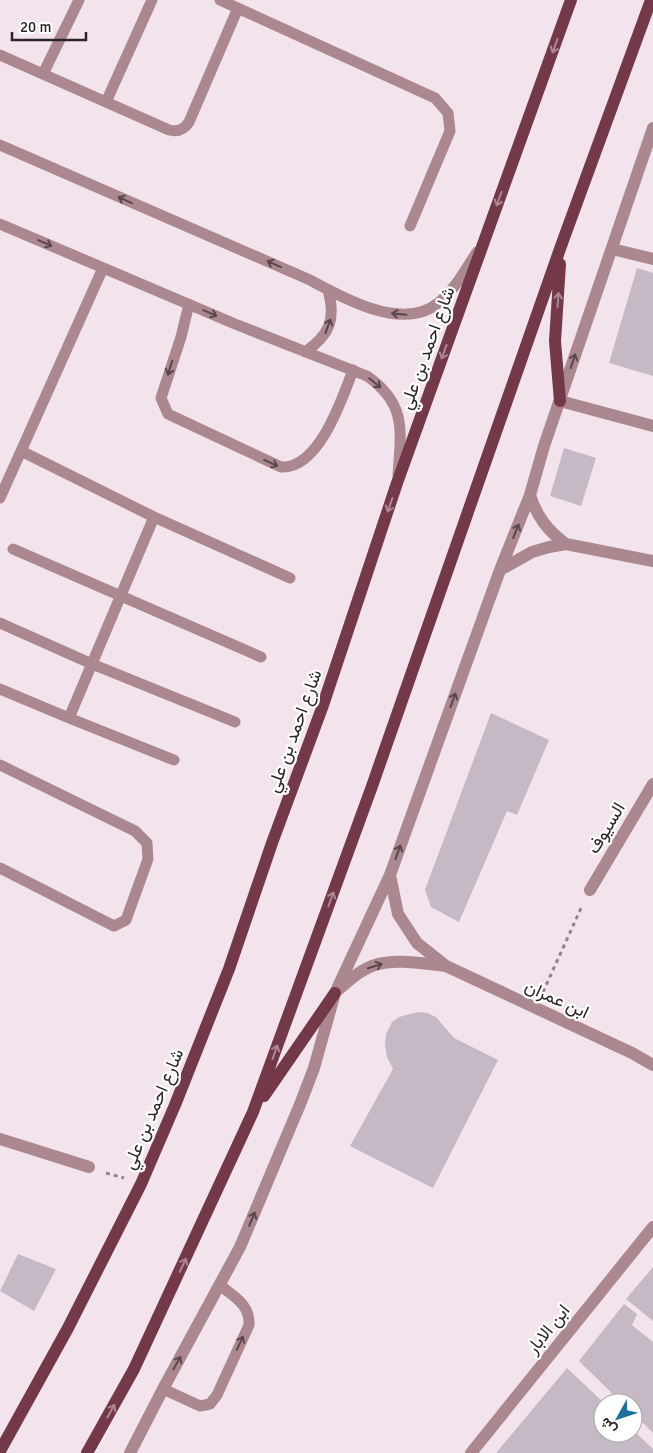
<svg xmlns="http://www.w3.org/2000/svg" width="653" height="1453" viewBox="0 0 653 1453" font-family="Signika,Vazirmatn,sans-serif">
	<rect width="100%" height="100%" fill="#f3e3ec"/>
	<path fill="#c4b9c5" d="M637 268 653 273V376L609 363Z
		M564 448 596 458 581 506 550 496Z
		M491 713 549 740 517 815 507 811 459 922 431 907 425 890Z
		M418 1012 427 1013 436 1017 454 1038 498 1060 433 1188 350 1146 393 1069 387 1057 385 1045 386 1034 392 1022 399 1017Z
		M18 1254 56 1269 34 1311 0 1291Z
		M653 1267V1321L626 1299Z
		M624 1304 637 1314 632 1325 653 1342V1433L633 1413V1403H622L579 1361Z
		M567 1368 603 1402V1433H633V1430L653 1449V1453H496Z"/>
	<g fill="none" stroke-linecap="round" stroke-linejoin="round">
		<path stroke="#90858b" stroke-width="3" stroke-dasharray="4 4" stroke-linecap="butt" d="M543 992 582 906
			M106 1173 124 1178"/>
		<path stroke="#ab888f" stroke-width="11" d="M220 0 435 98 448 113 450 131 410 226
			M0 55 169 130C178 132 184 130 189 122L238 8
			M43 74 79 0
			M106 102 152 0
			M0 145 310 280C343 298 403 332 438 303 455 290 465 270 477 252
			M0 224 235 324 367 376C407 404 401 431 398 475
			M189 304 181 337 161 398 168 414 281 467C319 469 342 399 353 370
			M305 352C330 335 336 319 328 290
			M21 451 154 517 290 578
			M0 498 103 268
			M154 517 69 718 174 760
			M13 549 261 657
			M0 623 92 664 235 722
			M0 689 69 718
			M0 765 135 831 147 843 148 859 126 920 114 926 0 868
			M163 1389 200 1406 210 1404 217 1395 249 1325C250 1304 234 1297 220 1285"/>
		<path stroke="#ab888f" stroke-width="12" d="M612 249 653 259
			M560 401 653 426
			M530 495C537 517 548 531 566 544
			M500 570 532 552 549 547 566 544 653 561
			M390 875 398 914 417 943 446 966 632 1053 653 1065
			M590 890 653 784
			M339 989C350 980 361 969 375 965 396 958 424 964 446 966
			M0 1139 89 1167
			M130 1453 163 1389 240 1247 301 1102 314 1068 335 993 390 875 500 570 530 495 544 446 653 128
			M471 1453 653 1227"/>
		<path stroke="#733948" stroke-width="12" d="M560 401 555 341 560 264
			M264 1096 335 993
			M0 1451 68 1328 141 1184 175 1105 229 969 272 843 322 708 397 483 571 0
			M87 1453 134 1369 253 1112 371 789 561 246 651 0"/>
	</g>
	<defs><path id="oneway-shaft" d="M-6 0H5M1.5-3L5.5 0L1.5 3" fill="none" stroke-width="1.6" stroke-linecap="round" stroke-linejoin="round" transform="scale(1.25)"/></defs>
	<g stroke="#ab8891">
		<use href="#oneway-shaft" transform="translate(555 46) rotate(110)"/>
		<use href="#oneway-shaft" transform="translate(499 199) rotate(110)"/>
		<use href="#oneway-shaft" transform="translate(558 300) rotate(-86)"/>
		<use href="#oneway-shaft" transform="translate(444 352) rotate(110)"/>
		<use href="#oneway-shaft" transform="translate(390 505) rotate(109)"/>
		<use href="#oneway-shaft" transform="translate(331 899) rotate(-70)"/>
		<use href="#oneway-shaft" transform="translate(275 1052) rotate(-70)"/>
		<use href="#oneway-shaft" transform="translate(183 1265) rotate(-65)"/>
		<use href="#oneway-shaft" transform="translate(111 1411) rotate(-61)"/>
	</g>
	<g stroke="#58484c">
		<use href="#oneway-shaft" transform="translate(125 200) rotate(-156)"/>
		<use href="#oneway-shaft" transform="translate(45 243) rotate(23)"/>
		<use href="#oneway-shaft" transform="translate(274 264) rotate(-156)"/>
		<use href="#oneway-shaft" transform="translate(210 313) rotate(23)"/>
		<use href="#oneway-shaft" transform="translate(399 314) rotate(-175)"/>
		<use href="#oneway-shaft" transform="translate(328 326) rotate(-70)"/>
		<use href="#oneway-shaft" transform="translate(573 361) rotate(-71)"/>
		<use href="#oneway-shaft" transform="translate(170 368) rotate(107)"/>
		<use href="#oneway-shaft" transform="translate(375 383) rotate(39)"/>
		<use href="#oneway-shaft" transform="translate(271 463) rotate(25)"/>
		<use href="#oneway-shaft" transform="translate(516 531) rotate(-68)"/>
		<use href="#oneway-shaft" transform="translate(453 700) rotate(-70)"/>
		<use href="#oneway-shaft" transform="translate(398 852) rotate(-70)"/>
		<use href="#oneway-shaft" transform="translate(375 966) rotate(-17)"/>
		<use href="#oneway-shaft" transform="translate(252 1219) rotate(-67)"/>
		<use href="#oneway-shaft" transform="translate(240 1343) rotate(-65)"/>
		<use href="#oneway-shaft" transform="translate(177 1363) rotate(-61)"/>
	</g>
	<g text-anchor="middle" dominant-baseline="central" stroke-width="4.5" stroke-linejoin="round" paint-order="stroke">
		<g font-size="18" fill="#2b2528" stroke="#fff">
			<text transform="translate(427 348) rotate(-70)">شارع احمد بن علي</text>
			<text transform="translate(294 731) rotate(-70)">شارع احمد بن علي</text>
			<text transform="translate(606 828) rotate(-59)">السيوف</text>
			<text transform="translate(557 999) rotate(25)">ابن عمران</text>
			<text transform="translate(153 1109) rotate(-67)">شارع احمد بن علي</text>
			<text transform="translate(548 1329) rotate(-51)">ابن الابار</text>
		</g>
	</g>
	<g transform="translate(618 1418) rotate(230)"><circle r="24" fill="#ffffff" stroke="#aaa8a9"/>
	<path d="M0-4L9 19L0 12L-9 19Z" fill="#1c71a1"/>
	<text y="-8" font-size="14" font-weight="bold" text-anchor="middle" fill="#2b2528">ش</text>
	</g>
	<path d="M12 32v8h74v-8" fill="none" stroke="#2b2528" stroke-width="2.5"/>
	<text x="20" y="32" font-size="15" fill="#2b2528" stroke="#ffffff" stroke-width="4" paint-order="stroke">20 m</text>
</svg>
